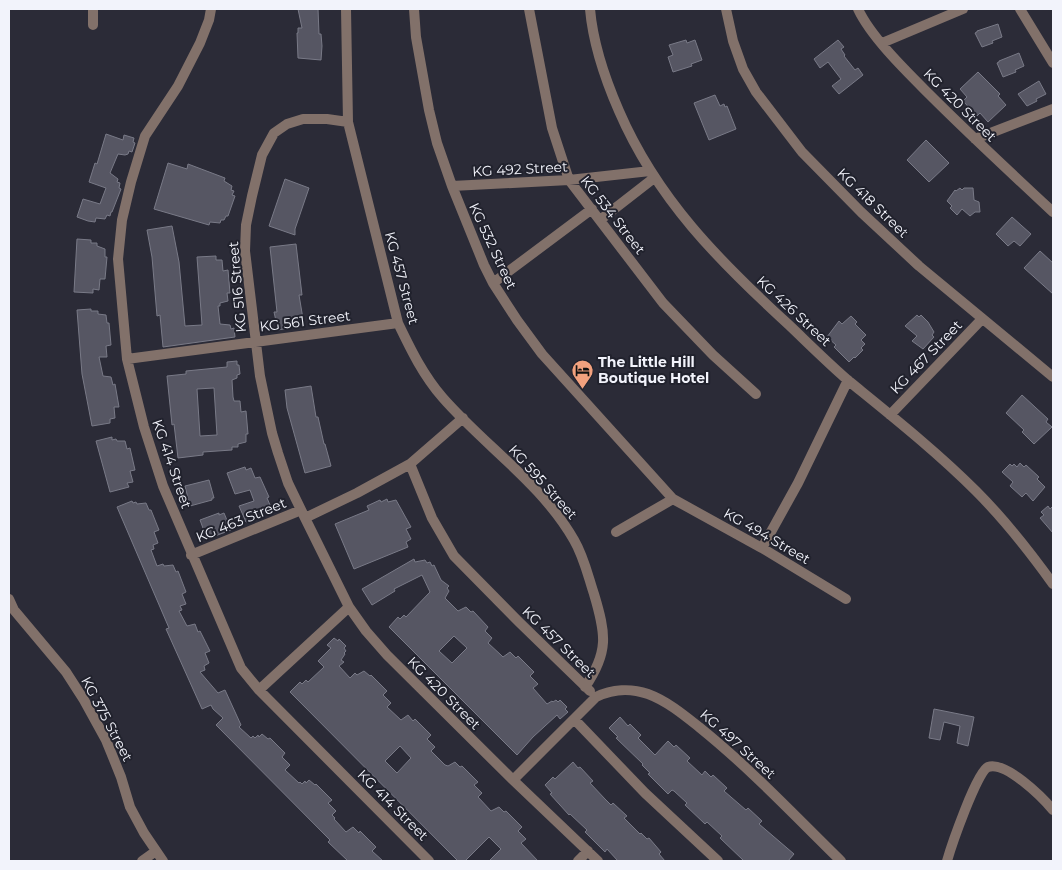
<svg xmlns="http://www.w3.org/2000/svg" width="1062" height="870" viewBox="0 0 1062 870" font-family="Montserrat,sans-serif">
	<rect width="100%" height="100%" fill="#2b2b37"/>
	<path fill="#565663" stroke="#797a87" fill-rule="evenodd" d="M298 9H318L319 34H321L322 46 321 60 298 58 297 33H298V28H302Z
		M998 24 1002 37 992 41 993 43 982 47 975 33 977 32V31Z
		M686 40 687 43 695 40 702 60 691 64 692 66 673 72 668 57 673 55 669 45Z
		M838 40 844 47 841 49 845 55 844 56 855 70 858 68 863 75 839 94 832 86 841 79 828 62 820 68 814 59Z
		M1019 53 1024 66 1015 70 1016 72 1003 77 997 63 999 62V61Z
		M978 72 1000 94 998 96 1006 105 988 122 980 113 977 116 963 101 967 97 960 89Z
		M1039 81 1046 94 1036 99 1037 101 1027 106 1018 94Z
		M715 95 720 106 724 104 725 107 727 106 736 129 709 140 694 103Z
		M106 134 123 140 124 135 134 138 133 142 135 143 132 152 129 151 128 154 125 155 118 154 110 173 118 179 117 182 120 183 119 188 121 189 112 212H111L110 216 107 215 105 219 96 218 95 222 88 221 77 217 83 199 100 204 106 188 89 182 95 163 97 164Z
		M926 140 949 163 929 182 907 160Z
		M168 163 187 169 188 164 225 178 224 181 232 186 231 190 234 191 232 195 235 196 228 216H226L224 220H221L220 223 210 222 209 225 154 209Z
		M285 179 309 188 295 229V235L269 226Z
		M960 188 962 190 964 188H973L974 200 979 202 980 212H975L970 216 962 209 957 215 950 208 952 206 947 201 955 190 956 191Z
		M1012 217 1031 234 1020 246 1014 241 1008 246 996 234Z
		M172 226 179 262 185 326 202 325 197 257 216 256V260H222L223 271 228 270 230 293H227L228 301 220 303V306H218L220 324 230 325 231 329 234 328 235 337 163 347 160 315 157 316 152 257 147 230Z
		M77 239 91 240V243H97V246L105 249V257H107L105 279H100L99 290 93 289V293L74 292Z
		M296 244 302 295H299L304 325 278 330 274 312H277L270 247Z
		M1040 251 1053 263V294L1024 268Z
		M91 309V311H98V314L106 315 107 323H109L111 345 106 346 107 357H99L103 376 111 377 113 385 115 384 119 407H114L115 418 110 419V423L92 426 82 374 77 310Z
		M917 315 919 317 921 315 928 322 934 332 932 335 934 337 923 349 912 341 917 336 905 326Z
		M851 316 857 322 855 324 866 335 861 340 865 344 861 348 863 350 855 358 854 357 849 362 834 347 836 345 827 337 839 321 842 324Z
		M237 361V365H239L240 374 237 375V378L232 380 233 397 234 401H240L241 412 246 411 248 434H246V442L238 444V447H232V450L203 452V455L178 458 174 424 172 425 167 376 186 374V371L227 367V362ZM214 388 217 435 200 436 197 389Z
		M311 386 316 417H318L324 444H325L331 466 305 473 287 408 285 390Z
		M1022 395 1048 419 1046 422 1052 427 1034 444 1022 432 1024 430 1006 413Z
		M112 437V440L116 439 117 441H125L127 449 130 448 135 470 130 471 133 482 127 483 129 487 110 492 96 441Z
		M1020 463 1024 467 1026 465 1039 477 1037 479 1045 487 1033 501 1026 493 1022 497 1010 486 1013 482 1002 472 1010 464 1012 466 1014 464 1017 467Z
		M245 467 246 470 251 468 255 478 260 477 269 497 267 498 270 505 263 510 264 513 258 515V518L246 522 239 506 254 501 250 490 235 494 227 473Z
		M209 480 214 498H212V500L190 506 185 486Z
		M387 499 388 502 396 500 411 527 406 529 411 539 406 542 408 547 354 569 335 524 369 510 367 506 380 500 381 502Z
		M132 501 133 503 136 502 137 504 146 503 149 510H151L159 530 154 532 158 543 153 545 154 549 151 550 157 566 163 564 164 566 173 565 176 572 178 571 186 592 182 594 186 604 180 606 182 610 179 611 187 626 195 624 198 632 200 631 210 651 205 653 209 663 204 666 205 670 200 672 218 693 225 690 241 725 239 727 251 738 253 736 255 738 258 735 259 737 262 734 268 739 270 738 285 753 282 757 290 765 285 770 299 783 300 782 302 784 305 781 306 783 309 780 315 785 316 784 332 800 328 803 336 811 332 815 335 818 334 819 346 832 353 827 359 833 360 831 376 847 372 851 383 861H348L328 842 330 840 216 725 223 718 213 709 211 705 202 709 166 629 169 628 117 507Z
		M1048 506 1050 509 1053 506V533L1040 518 1044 515 1041 512Z
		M219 513V515L224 513 231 530 207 539 200 520Z
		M414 559 415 562 425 560 427 563 430 562 432 566 434 565 441 580 449 586 447 588 449 591 445 598 458 611 466 607 471 612 473 611 488 627 485 631 492 638 488 643 501 655 503 657 510 652 516 658 518 656 534 672 530 676 538 684 533 688 547 704 552 701 553 702 556 700 558 702 560 700 567 707 565 709 568 712 560 719 557 715 533 737 517 755 389 627 398 617 400 619 404 615 406 617 430 592 422 575 394 589 395 591 372 605 362 589ZM454 636 467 648 452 663 439 651Z
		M334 638 338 641 339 639 346 646 344 648 346 651 344 653 345 654 341 660 344 662 339 666 350 678 355 673 357 675 364 671 370 676 371 675 387 691 383 695 391 703 387 707 401 720 408 715 413 721 415 719 431 735 427 739 435 747 431 751 445 765 448 766 455 762 460 767 462 766 478 782 474 785 482 793 478 797 491 811 499 807 504 812 506 811 522 827 518 831 526 839 521 843 538 861H489L501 849 489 837 465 861H458L290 692 300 682 302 684 306 680 308 682 324 667 318 661 331 648 327 645ZM400 746 411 758 397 773 385 761Z
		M934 709 974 717 968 746 957 743 960 726 944 722 940 740 929 738Z
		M620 717 628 726 630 724 641 735 638 738 655 755 668 741 674 747 676 745 690 758 687 761 702 775 705 771 711 777 713 775 727 788 724 791 746 810 748 808 762 821 759 824 794 854 788 861H744L720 838 722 836 707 822 705 824 685 805 687 803 674 791 672 790 668 794 648 774 650 773 642 765 643 764 616 738 618 737 609 728Z
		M573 762 578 768 580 767 593 781 590 783 605 799 611 805 613 803 627 816 624 818 640 834 641 833 647 839 649 838 661 852 659 854 665 861H618L607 849 605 852 585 832 587 830 570 814 569 815 550 794 552 793 545 785 553 777 555 779Z"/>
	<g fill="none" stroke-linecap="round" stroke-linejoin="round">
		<path stroke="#82716a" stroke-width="10" d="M93 9V25
			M211 9 209 20 200 43 178 86 145 136 131 182 122 220 118 259 127 359 144 427 163 486 241 668 259 690 429 861
			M346 9 348 122 398 323C411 350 423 375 443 398 485 446 542 484 574 540 584 557 588 576 594 594 606 634 609 652 585 687
			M414 9 416 37 429 110 437 143 452 186 484 265 493 283 517 320 542 354 673 499 762 548 846 599
			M529 9 552 128 569 180 663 303 713 355 756 394
			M590 9C593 43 605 79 619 111 657 199 719 261 789 325 809 344 829 364 850 382 893 417 937 452 976 491 1004 519 1030 552 1053 584
			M726 9 733 41 743 69 756 92 802 152 861 212 919 266 1053 377
			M858 9C871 37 906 71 929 94 969 134 1011 173 1053 212
			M1020 9 1053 63
			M882 43 963 9
			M348 122 327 119H303L287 124 274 133 262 155 252 196 246 225 245 251 260 376 272 433 278 453 288 483 305 518 349 607 366 631 387 655 513 780 598 861
			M975 139 1053 109
			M452 186 569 180 650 171
			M600 220 654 178
			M493 283 592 209
			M127 359 398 323
			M890 415 982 319
			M463 418 410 464 432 518 454 556 519 622 590 691
			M305 518 357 493 410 464
			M616 532 673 499
			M762 548 798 483 848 380
			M191 555 301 510
			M9 599 14 610 66 672 84 700 106 740 121 777 130 807 144 833 163 861
			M259 690 349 607
			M574 719 645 793 718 861
			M513 780 596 697C612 689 631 688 648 694 667 701 684 715 699 727 750 768 795 816 841 861
			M142 861 156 851
			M578 861 588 851
			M947 861C951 847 977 771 988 767 1006 761 1042 797 1053 810"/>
	</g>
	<defs>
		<symbol id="hotel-pin" viewBox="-11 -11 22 30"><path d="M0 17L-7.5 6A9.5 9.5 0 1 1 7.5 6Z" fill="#f2a17e" stroke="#21222d"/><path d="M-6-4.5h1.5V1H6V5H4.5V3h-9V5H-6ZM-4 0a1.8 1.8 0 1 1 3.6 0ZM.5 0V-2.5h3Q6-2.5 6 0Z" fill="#111"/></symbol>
	</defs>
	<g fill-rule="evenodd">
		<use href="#hotel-pin" x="570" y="358" width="25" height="34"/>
	</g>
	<g text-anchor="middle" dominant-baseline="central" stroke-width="4" stroke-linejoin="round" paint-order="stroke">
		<g font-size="14" fill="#f2f3fb" stroke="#21222d">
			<text transform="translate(960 105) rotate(45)">KG 420 Street</text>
			<text transform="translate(520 169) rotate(-3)">KG 492 Street</text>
			<text transform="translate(873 203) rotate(44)">KG 418 Street</text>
			<text transform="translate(613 215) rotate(52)">KG 534 Street</text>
			<text transform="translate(493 246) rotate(65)">KG 532 Street</text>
			<text transform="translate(402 278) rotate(75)">KG 457 Street</text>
			<text transform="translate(237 287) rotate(-95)">KG 516 Street</text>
			<text transform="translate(794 311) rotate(43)">KG 426 Street</text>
			<text transform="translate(305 321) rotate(-7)">KG 561 Street</text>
			<text transform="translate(926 357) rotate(-46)">KG 467 Street</text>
			<text transform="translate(172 464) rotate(71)">KG 414 Street</text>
			<text transform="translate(543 482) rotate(48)">KG 595 Street</text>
			<text transform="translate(241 520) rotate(-22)">KG 463 Street</text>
			<text transform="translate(767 536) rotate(30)">KG 494 Street</text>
			<text transform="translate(559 642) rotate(44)">KG 457 Street</text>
			<text transform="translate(444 693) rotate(45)">KG 420 Street</text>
			<text transform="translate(107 719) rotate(62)">KG 375 Street</text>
			<text transform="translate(738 744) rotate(42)">KG 497 Street</text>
			<text transform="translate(393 805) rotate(45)">KG 414 Street</text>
		</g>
		<g font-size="14" font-weight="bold" fill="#f2f3fb" stroke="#21222d" text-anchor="start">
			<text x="598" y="362">The Little Hill<tspan x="598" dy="16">Boutique Hotel</tspan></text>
		</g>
	</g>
	<rect width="1062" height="870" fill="none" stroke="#f2f3fb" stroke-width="20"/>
</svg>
